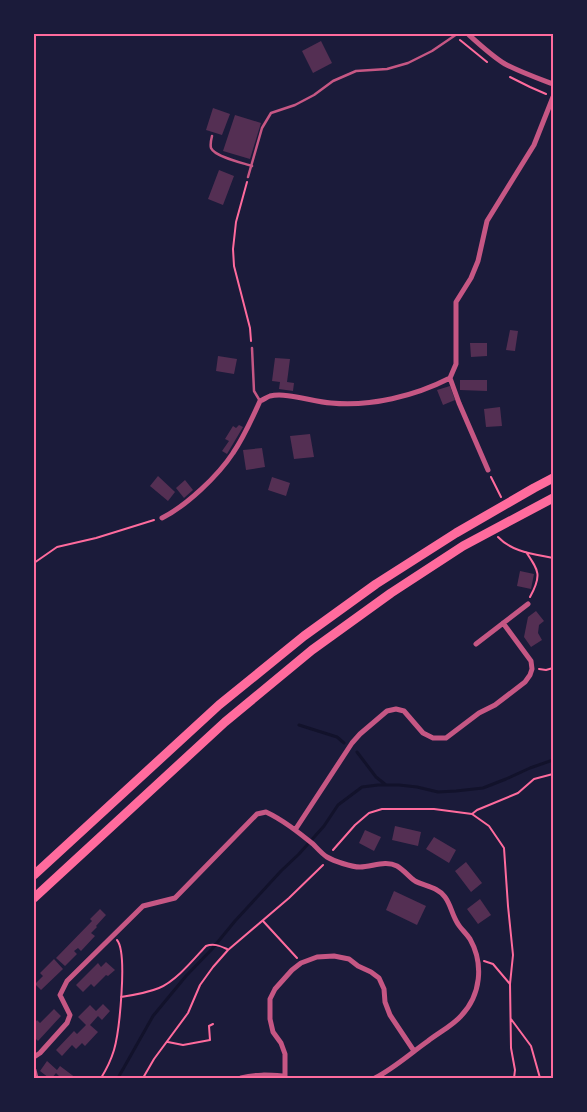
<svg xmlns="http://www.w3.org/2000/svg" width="587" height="1112" viewBox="0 0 587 1112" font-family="Georgia,serif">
	<rect width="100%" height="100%" fill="#1b1b3a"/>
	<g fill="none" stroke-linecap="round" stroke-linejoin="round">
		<path stroke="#12122b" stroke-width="3" d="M299 725 337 737 344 743
			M357 752 376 777 386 785
			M118 1078 153 1016 186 976 212 949 235 921 281 871 299 854 324 826 338 805 362 787 378 785H399L417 787 438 792 456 791 483 788 506 779 530 768 553 760"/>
	</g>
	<path fill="#542f53" d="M321 41 332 63 313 73 302 51Z
		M213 108 230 114 222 135 206 130Z
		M235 115 261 123 250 159 223 151Z
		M219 170 234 176 223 205 208 199Z
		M510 330 518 331 515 351 506 350Z
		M470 343H487V356L471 357Z
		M218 356 237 359 234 374 216 371Z
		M275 358 290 359 287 382 294 383 293 391 279 389 280 382 272 381Z
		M460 380H487V391L460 390Z
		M450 386 455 400 443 405 437 390Z
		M500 407 502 426 486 427 484 409Z
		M239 425 243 427 227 454 222 451 229 441 225 439 233 426 236 428Z
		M310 434 314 457 294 459 290 436Z
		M262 448 265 467 246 470 243 450Z
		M158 476 175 492 168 501 150 486Z
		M272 477 290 483 286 496 268 490Z
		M185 480 193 490 184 498 176 488Z
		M520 571 534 574 531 589 517 586Z
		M536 611 544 621 539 625 538 633 542 640 531 647 524 637 528 617Z
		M395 826 421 832 418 846 392 840Z
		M365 830 381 837 374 851 359 843Z
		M434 837 456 850 449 863 426 849Z
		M466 862 482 883 471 892 455 871Z
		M394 891 426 906 417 925 386 910Z
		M480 899 491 915 478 924 467 909Z
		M100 909 106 915 96 926 97 927 91 933 95 936 81 951 78 948 74 951 77 954 65 966 56 958 92 921 90 919Z
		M54 959 63 969 41 990 35 984 43 976 40 973Z
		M106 962 115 970 108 976 106 975 94 987 91 984 83 992 76 985 98 963 101 967Z
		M103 1004 110 1011 102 1020 98 1016 90 1025 98 1032 85 1046 82 1043 76 1049 72 1045 62 1056 56 1050 74 1031 77 1034 86 1025 78 1017 90 1005 96 1011Z
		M54 1009 61 1016 38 1041 34 1037V1024L37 1020 40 1023Z
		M47 1061 57 1070 60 1066 76 1078H56L59 1076 56 1073 52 1078H49L40 1071Z"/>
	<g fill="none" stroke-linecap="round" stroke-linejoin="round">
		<path stroke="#ff6b9d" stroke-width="2" d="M460 40 487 62
			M510 77 530 87 546 94
			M247 182 236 222 233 249 234 266 250 328 251 341
			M491 477 501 497
			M498 537C512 552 534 554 553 558
			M526 552C539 571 542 575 530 597
			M34 563 57 547 96 538 154 520
			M539 669 546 670 553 668
			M472 814 477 810 518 793 534 779 553 774
			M333 850 355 825 369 813 382 809H434L472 814 489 826 504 848 508 906 513 955 510 984 511 1048 515 1070 514 1078
			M263 921 297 958
			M484 961 493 964 510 984
			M121 997C134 995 147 993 159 988 176 981 193 960 206 946 214 943 220 946 227 949
			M511 1019 531 1046 540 1078
			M168 1042 183 1045 210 1040 209 1026 213 1024
			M101 1078C106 1070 111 1060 114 1050 119 1033 128 953 117 940
			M143 1078 154 1059 188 1013 200 985 213 967 228 950 289 898 323 865"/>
		<path stroke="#c65784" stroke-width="2.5" d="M212 136C211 140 210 144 211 148 215 157 243 163 252 166
			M248 177 262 128 271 113 295 105 314 95 333 81 356 71 387 69 408 63 432 51 457 34
			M252 348 254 391 260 401"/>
		<path stroke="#c65784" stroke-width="5" d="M468 34C479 44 492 56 505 64 520 72 537 78 553 84
			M450 378 459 403 488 470
			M162 518C186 506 218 476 233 453 244 437 252 419 260 401 263 400 267 397 270 396 287 392 313 402 331 403 370 407 415 396 450 378L456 364V302L471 278 478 261 487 221 534 145 553 97
			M476 644 528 604
			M295 830 352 743 360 734 387 711 396 709 404 711 423 733 433 738H446L479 713 495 705 525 682 530 675 532 669 531 661 503 623
			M34 1057 40 1053 67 1023 70 1015 60 995 67 981 143 906 175 898 257 814 266 812C283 820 298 832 313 844 317 848 322 854 327 857 334 861 351 867 360 867 372 867 385 860 397 866 404 870 409 877 415 881 424 886 438 887 445 897 451 905 452 915 458 924 461 929 466 933 470 939 484 964 481 995 461 1016 452 1026 438 1033 428 1041 411 1053 393 1069 375 1078
			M34 1070 36 1078
			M241 1078C256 1074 269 1075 284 1076
			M285 1078V1054L281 1043 273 1032 270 1019V999L275 989 292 970 301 963 317 957 334 956 349 959 358 966 371 972 379 978 384 989 385 1002 390 1015 414 1051"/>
		<path stroke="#ff6b9d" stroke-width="9" d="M34 875 219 705 304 636 376 584 456 533 534 488 553 478
			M34 898 225 722 312 650 391 593 463 546 553 498"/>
	</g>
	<rect width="587" height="1112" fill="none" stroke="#1b1b3a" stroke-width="70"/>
	<rect x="35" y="35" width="517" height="1042" fill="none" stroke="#ff6b9d" stroke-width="2"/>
</svg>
